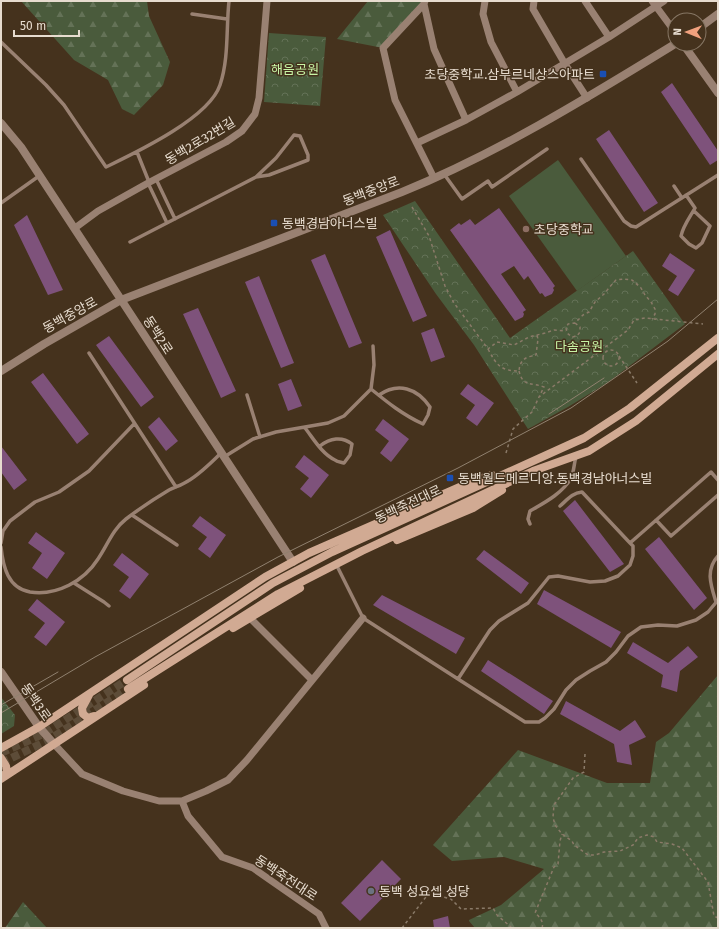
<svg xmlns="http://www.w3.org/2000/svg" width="719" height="929" viewBox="0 0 719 929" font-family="'Fira Sans','Noto Sans KR',sans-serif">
	<defs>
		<pattern id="forest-firs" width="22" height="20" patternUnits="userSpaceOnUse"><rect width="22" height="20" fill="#4a5b3c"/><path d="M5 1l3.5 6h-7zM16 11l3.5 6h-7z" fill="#647257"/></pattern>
		<pattern id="park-crowns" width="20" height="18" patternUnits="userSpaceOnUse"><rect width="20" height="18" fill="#4a5b3c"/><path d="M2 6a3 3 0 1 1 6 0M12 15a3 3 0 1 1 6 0" fill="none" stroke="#647257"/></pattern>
	</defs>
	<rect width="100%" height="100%" fill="#45321d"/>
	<path fill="#4a5b3c" d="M558 160 626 256 577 291 509 196Z"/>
	<path fill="url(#forest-firs)" d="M21 1H147L149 16 170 62 163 85 134 115 122 109 108 80 74 60Z
		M368 1H425L383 48 337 39Z
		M718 675V928H475L469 921V920L501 905 544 869 504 857 452 861 433 845 518 750 607 783H650L656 742 669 733Z
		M23 902 47 928H5Z"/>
	<path fill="url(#park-crowns)" d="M269 33 326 37 320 106 264 102Z
		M415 201 510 338 633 251 685 324 607 383 568 407 528 429 474 345 436 294 383 215Z
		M1 697 15 715 14 726 1 734Z"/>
	<path fill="#7e527b" d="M672 83 718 151V160L710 165 661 92Z
		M609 130 658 203 644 212 596 139Z
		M499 208 555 286 553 288 554 290 552 294 545 297 542 293 540 294 528 276 524 280 514 266 501 274 526 310 523 312 524 314 523 317 515 321 450 230 459 223 461 225 470 219 475 225Z
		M27 215 63 290 48 295 14 225Z
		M390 230 427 316 413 322 376 237Z
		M670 253 695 270 678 296 668 290 677 276 662 266Z
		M325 254 362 343 349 348 311 260Z
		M259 276 294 363 281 368 245 282Z
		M198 308 236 391 221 398 183 314Z
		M434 328 445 357 431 362 421 333Z
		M109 336 154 397 141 407 96 345Z
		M43 373 89 434 77 444 31 382Z
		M291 379 302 406 288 411 278 384Z
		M468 384 494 403 477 426 466 418 475 405 460 394Z
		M159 417 178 441 166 451 148 427Z
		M383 419 409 439 391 462 380 453 389 441 375 430Z
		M1 446 27 480 14 490 1 472Z
		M304 455 329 475 311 498 300 489 309 478 295 467Z
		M575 500 624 564 610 572 563 511Z
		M200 516 226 535 210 558 198 549 207 537 192 526Z
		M36 532 65 553 47 579 32 568 42 553 28 543Z
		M659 537 707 598 694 610 645 549Z
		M484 550 529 583 521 594 476 559Z
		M122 553 149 574 130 599 119 591 129 577 113 565Z
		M544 590 621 632 611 648 537 604Z
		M382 595 465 638 456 654 373 605Z
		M37 599 65 622 46 646 34 637 45 623 28 610Z
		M633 642 668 663 688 646 698 657 680 671 677 692 661 687 663 675 627 653Z
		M488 660 553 701 544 714 481 671Z
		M566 701 620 731 635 720 646 737 629 745 632 765 617 762 614 744 560 714Z
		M382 860 401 879 360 921 341 903Z
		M448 916 450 928H434L433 920Z"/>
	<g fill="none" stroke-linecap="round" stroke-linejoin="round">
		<path stroke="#5d4c38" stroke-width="8" stroke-dasharray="8 4" stroke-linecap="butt" d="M1 753 43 734 127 680
			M1 763 47 741 128 689"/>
		<path stroke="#8a7a68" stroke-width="1.5" stroke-dasharray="3 3" stroke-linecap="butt" d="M412 207 429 236 445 286 454 303 488 349 497 342 514 345 529 337 545 333 554 330 566 331
			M575 323 580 327V332L577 336 572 337 567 333 566 328 568 324 575 323 583 315 589 312 595 302 604 294 613 283 616 280 624 279 632 280 641 288 645 295 651 302 655 309V314L652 319
			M488 349C496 364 500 371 519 371 520 359 526 357 536 355L538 339 537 335
			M603 358a8 8 0 1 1 16 0a8 8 0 1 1-16 0Z
			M619 356 637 383
			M519 371C523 388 532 382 544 387L539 397
			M506 453 513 429 532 412 539 397 628 330 634 320 645 318 703 324
			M585 754 584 772 573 778 554 805 553 817 555 825 562 834 572 841 574 845 588 855H595L604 852 620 851 633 845 638 838 647 835 654 837 657 842 672 844 682 848 708 882 714 916 718 918
			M402 928 429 893 451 899 461 909 493 908 497 915 512 928
			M542 928C544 922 540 917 535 913L554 867 558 864 560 841 562 834"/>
		<path stroke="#998172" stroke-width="3.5" d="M192 14 227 19
			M1 42 46 85 64 105 106 167C137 152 209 118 220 85 229 58 226 29 229 1
			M137 152 149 182
			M581 159 624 221 631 226 636 227 718 175
			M444 174 462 199 488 181 492 187 547 149
			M156 179 175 219
			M148 183 167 223
			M674 186 682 198
			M686 195 695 208C690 217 683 226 681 236L689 244 696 248 702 243 710 226 694 211
			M1 203 39 176
			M130 242 256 177 276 158 294 135 300 136 308 155V160L269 175 256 177
			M89 353 176 487
			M371 389C387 402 403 415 423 424L428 415 430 407C417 388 398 382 379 395
			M247 395 260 437
			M305 428C313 438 322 454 335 460 337 462 341 462 344 463L350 455 352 444C342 436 330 438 320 446
			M224 457 253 439 276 432 328 423 344 416 371 389 374 365 373 346
			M560 506C567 500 572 493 582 492L630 543
			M132 515 177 545
			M656 520 671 536 718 495
			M530 524 528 519 530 511C544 503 563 493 571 478 574 472 574 463 576 457
			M1 543 3 531 10 521 35 502 59 492 89 471 134 424
			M1 547C3 567 8 588 30 592 57 596 84 581 98 559 107 546 113 529 126 519 139 509 154 499 169 490 175 487 182 485 188 481 200 474 211 463 221 453
			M338 568 363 618 525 722H539L545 718 554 709 566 690 576 680 590 671 606 662 616 652 628 636 641 627 658 625 677 626 696 620 708 612 718 600
			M74 583 104 602 109 606
			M716 602C711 586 705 570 718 556
			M458 679 490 630 499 621 528 603 549 577 558 576 590 582 605 581 618 576 630 565 633 556V546L630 543 711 472 718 480"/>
		<path stroke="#998172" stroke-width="7" d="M425 1 424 4 383 48 395 100 434 178
			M485 1 483 14 491 42 517 92
			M534 1 533 9 565 64 587 98
			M585 1 609 37
			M652 1 675 32
			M424 4 434 49 466 120
			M417 143 466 120 517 92 609 37 664 1
			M75 228 98 211 148 183 226 142 242 131 255 114 259 98 267 1
			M250 618 312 680
			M54 744 82 774 123 791 159 801H182L206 791 228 780 247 760 363 618
			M182 801 188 816 222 857 253 868 319 914 326 928"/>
		<path stroke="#998172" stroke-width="8" d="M699 28 718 14
			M683 44 718 93
			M1 123 21 147 293 562
			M1 371 44 344 121 300 402 192C498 153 587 98 675 44
			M1 672 39 727 54 744"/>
		<path stroke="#d1aa93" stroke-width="8" d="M397 540 473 508 502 490
			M233 628 300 588
			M127 680 273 583 332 552 584 438 630 408 718 338
			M128 689 278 594 362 551 533 471 589 451 636 421 718 354
			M89 695 82 708 83 714 88 718 94 716
			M1 748 39 727 265 577 309 553 478 479 492 475
			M1 758 6 766 7 772 3 776
			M1 779 144 685"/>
		<path stroke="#90816f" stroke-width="1" d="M549 414 604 378
			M1 705 58 672
			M1 713 95 657 278 557 458 468 571 408 668 341 718 299"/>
	</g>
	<g fill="#1a4fb4" stroke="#45321d" stroke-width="1.5">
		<rect x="599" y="70" width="8" height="8" rx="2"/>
		<rect x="270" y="219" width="8" height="8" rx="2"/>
		<rect x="446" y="474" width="8" height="8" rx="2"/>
	</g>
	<circle fill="#8d6e63" stroke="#45321d" stroke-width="1.5" cx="526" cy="229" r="4"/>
	<circle fill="#6b7280" stroke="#45321d" stroke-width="1.5" cx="371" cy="891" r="4"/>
	<g text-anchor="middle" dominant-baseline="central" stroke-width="3" stroke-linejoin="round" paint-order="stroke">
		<g font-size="13" fill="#c7f4a5" stroke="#45321d">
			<text x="295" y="69">해음공원</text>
			<text x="579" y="346">다솜공원</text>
		</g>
		<g font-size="13" fill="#e7dccf" stroke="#45321d" text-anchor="start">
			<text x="595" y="74" text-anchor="end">초당중학교.삼부르네상스아파트</text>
			<text x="282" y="223">동백경남아너스빌</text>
			<text x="534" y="229">초당중학교</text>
			<text x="458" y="478">동백월드메르디앙.동백경남아너스빌</text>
			<text x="379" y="891">동백 성요셉 성당</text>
		</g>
		<g font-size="13" fill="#e7dccf" stroke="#45321d">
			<text transform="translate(200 141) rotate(-31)">동백2로32번길</text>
			<text transform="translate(371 191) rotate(-21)">동백중앙로</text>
			<text transform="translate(70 315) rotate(-29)">동백중앙로</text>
			<text transform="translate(158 335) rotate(57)">동백2로</text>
			<text transform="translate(408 504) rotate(-25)">동백죽전대로</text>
			<text transform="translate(36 702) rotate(55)">동백3로</text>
			<text transform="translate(286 878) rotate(33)">동백죽전대로</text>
		</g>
	</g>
	<rect width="719" height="929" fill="none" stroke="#e7dccf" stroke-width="4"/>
	<g transform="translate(687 32) rotate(271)"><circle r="19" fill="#45321d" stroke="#867664"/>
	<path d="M0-3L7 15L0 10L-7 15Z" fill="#f1a17e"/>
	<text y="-6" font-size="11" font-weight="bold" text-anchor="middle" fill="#e7dccf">N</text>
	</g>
	<path d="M14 30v6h65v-6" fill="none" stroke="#e7dccf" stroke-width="2"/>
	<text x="20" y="30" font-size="12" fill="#e7dccf" stroke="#45321d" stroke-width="3" paint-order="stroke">50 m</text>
</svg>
